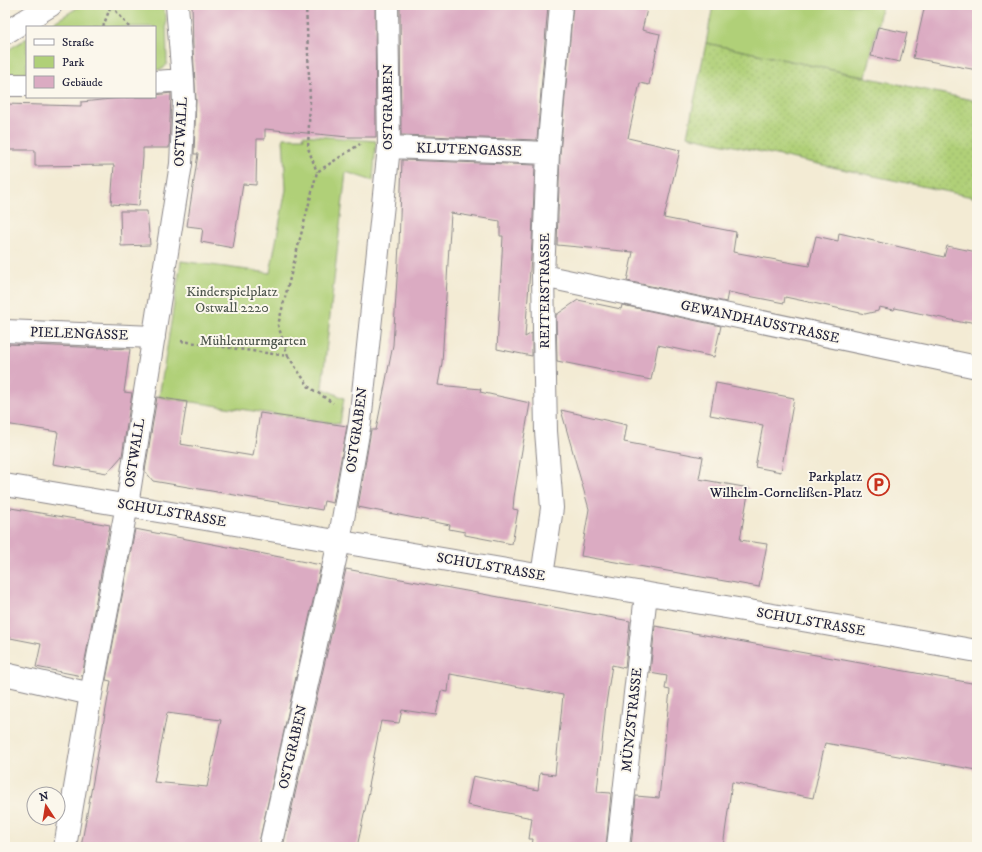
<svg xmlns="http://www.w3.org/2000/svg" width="982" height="852" viewBox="0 0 982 852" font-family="'IM FELL DW Pica',serif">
	<defs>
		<pattern id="garden-dots" width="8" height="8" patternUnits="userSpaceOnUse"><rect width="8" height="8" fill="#b0d078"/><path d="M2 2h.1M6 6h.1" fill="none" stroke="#97b269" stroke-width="1.8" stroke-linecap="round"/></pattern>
	</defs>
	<rect width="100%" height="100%" fill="#fbf7ec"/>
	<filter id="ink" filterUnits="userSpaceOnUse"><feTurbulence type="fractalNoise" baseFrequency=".025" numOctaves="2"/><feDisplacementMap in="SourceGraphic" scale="8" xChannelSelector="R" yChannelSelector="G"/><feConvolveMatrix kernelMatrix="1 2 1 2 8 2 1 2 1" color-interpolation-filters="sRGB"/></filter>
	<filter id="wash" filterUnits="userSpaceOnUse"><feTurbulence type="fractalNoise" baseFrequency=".012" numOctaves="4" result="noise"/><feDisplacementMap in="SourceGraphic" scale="16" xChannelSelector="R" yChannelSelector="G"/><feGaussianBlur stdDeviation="0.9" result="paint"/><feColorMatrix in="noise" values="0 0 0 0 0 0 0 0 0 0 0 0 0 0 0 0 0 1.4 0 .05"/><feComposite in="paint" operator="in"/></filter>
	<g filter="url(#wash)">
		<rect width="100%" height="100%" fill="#f3ebd4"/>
		<path fill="#b0d078" stroke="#69795a" d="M82 5H161L166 15 167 64 163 69 155 70V27H46Z
			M713 5H882L866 77 706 43Z
			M27 38V77H5V52Z
			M303 135 376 141 373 181 346 172 322 388 344 398 340 424 159 397 181 261 270 273 286 189 283 138H304Z"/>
		<path fill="url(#garden-dots)" stroke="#69795a" d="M706 43 977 101V198L687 136Z"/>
		<g id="blocks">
			<path fill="#dbabc2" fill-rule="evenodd" d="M192 5H375L376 137H348L265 129V139H257L256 185 243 184 233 248 201 242 203 228 187 226 198 154H194L196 100 193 49Z
				M400 5H548L537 140 401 135Z
				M573 5H648L642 30 660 34 649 85 640 83 628 138 680 150 664 218 736 232 733 252 809 266 816 236 838 241 839 233 944 257 947 246 977 252V323L965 321V323L895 308 894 310 879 307 878 311 865 314 785 297 784 303 728 292 726 302 627 281 633 252 557 245 560 154Z
				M925 5H951L977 10V70L913 58Z
				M878 27 907 33 900 62 871 56Z
				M171 93 169 148H143V157L139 206 111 204 114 165 35 166V150H5V104L81 106V102L132 97H155V95Z
				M402 160 535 165 532 243 525 337 532 333V356L497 349 503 236H500V221L451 213 442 363 438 385 481 389 480 392 530 403 514 497 513 509 518 510 512 544 465 535V532L449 529 450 525 358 507 371 430H376L393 345 399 245Z
				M120 211H147L150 245 121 246Z
				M578 300 621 309 622 305 721 326 714 357 658 345 651 380 557 361 556 315Z
				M5 344 130 349 124 392 132 393 122 456 107 473 53 464 58 432 5 424Z
				M716 383 794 398 781 472 755 467 763 425 710 415Z
				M157 397 187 402 180 444 253 456 260 413 347 426 333 503 324 501 322 510 153 481 145 471Z
				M561 410 627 425 624 442 703 457 699 479 749 488 740 540 767 544 759 587 581 556 589 509Z
				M5 507 110 525 82 676 36 667 41 644 5 637Z
				M135 529 321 565 258 847H81L111 681 106 680ZM167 713 221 720 207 787 154 782Z
				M346 569 630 621 625 668 612 665 606 704 597 792 611 793 606 847H532L533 839H529L532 818 467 805 473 776 538 790 540 773 555 775 563 695 450 674 448 692 441 691 436 715 402 710 399 723 381 721 368 786 370 787 357 847H283Z
				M655 626 977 684V770L825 743 813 798 732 782 723 847 700 843V847H631L636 796 659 798 670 690 665 689 667 676 650 673Z"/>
		</g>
	</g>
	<g filter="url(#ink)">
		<use href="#blocks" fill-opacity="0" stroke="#8a8688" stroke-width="1"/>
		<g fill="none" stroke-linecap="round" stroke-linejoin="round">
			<defs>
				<path id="minor" d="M5 33 51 5
					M155 82 183 80 177 5
					M5 85H27
					M389 147 548 153
					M543 276 977 367
					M5 331 154 337
					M5 485 808 621 977 651
					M542 576 552 508 546 431 543 276 548 153 561 5
					M5 674 91 694
					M65 847 91 694 127 505 181 164 184 101 183 80
					M270 847 339 542 360 422 389 147 387 5
					M618 847 646 594"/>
			</defs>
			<use href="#minor" stroke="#8a8688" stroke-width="24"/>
			<path stroke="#8a8688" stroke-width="2.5" stroke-dasharray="3 3" stroke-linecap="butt" d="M306 5 310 100 308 148 317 172
				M112 6 129 27
				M103 27 111 5
				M181 341 288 356 309 387 333 403
				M288 356 278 325 317 172 360 144"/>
			<use href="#minor" stroke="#fff" stroke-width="22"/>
		</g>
	</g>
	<defs>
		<symbol id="parking-ring" viewBox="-11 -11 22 22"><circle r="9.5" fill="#fbf7ec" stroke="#c8321e" stroke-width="1.5"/><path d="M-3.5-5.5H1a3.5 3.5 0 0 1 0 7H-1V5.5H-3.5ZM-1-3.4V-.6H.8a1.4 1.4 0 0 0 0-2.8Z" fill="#c8321e"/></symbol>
	</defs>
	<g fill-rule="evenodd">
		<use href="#parking-ring" x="866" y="472" width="25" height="25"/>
	</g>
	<g text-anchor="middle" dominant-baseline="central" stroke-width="4" stroke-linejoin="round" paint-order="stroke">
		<g font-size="14" fill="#22223b" stroke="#fbf7ec">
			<text transform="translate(388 107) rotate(-90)">OSTGRABEN</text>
			<text transform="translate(181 132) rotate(-87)">OSTWALL</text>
			<text transform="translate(469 150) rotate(2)">KLUTENGASSE</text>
			<text transform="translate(545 291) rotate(-90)">REITERSTRASSE</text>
			<text transform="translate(760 322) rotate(12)">GEWANDHAUSSTRASSE</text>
			<text transform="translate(79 334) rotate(2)">PIELENGASSE</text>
			<text transform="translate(357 430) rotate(-82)">OSTGRABEN</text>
			<text transform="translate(135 453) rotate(-81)">OSTWALL</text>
			<text transform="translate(172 513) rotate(10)">SCHULSTRASSE</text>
			<text transform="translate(491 567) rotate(10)">SCHULSTRASSE</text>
			<text transform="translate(811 622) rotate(10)">SCHULSTRASSE</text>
			<text transform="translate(632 720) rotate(-84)">MÜNZSTRASSE</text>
			<text transform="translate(293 747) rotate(-77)">OSTGRABEN</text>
		</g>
		<g font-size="14" fill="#4d564d" stroke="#fbf7ec">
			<text x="232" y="292">Kinderspielplatz<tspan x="232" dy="16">Ostwall 2220</tspan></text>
			<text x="253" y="341">Mühlenturmgarten</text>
		</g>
		<g font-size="14" fill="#22223b" stroke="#fbf7ec" text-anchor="end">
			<text x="862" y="477">Parkplatz<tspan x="862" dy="16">Wilhelm-Cornelißen-Platz</tspan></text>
		</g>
	</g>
	<rect width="982" height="852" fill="none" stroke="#fbf7ec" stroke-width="20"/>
	<rect x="26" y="26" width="130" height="72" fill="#fbf7ec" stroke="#a4a2a5"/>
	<rect x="34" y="39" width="20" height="6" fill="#ffffff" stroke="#a4a2a5"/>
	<text x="62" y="46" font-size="12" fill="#22223b">Straße</text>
	<rect x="34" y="56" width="20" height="12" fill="#b0d078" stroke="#a4a2a5"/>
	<text x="62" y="66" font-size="12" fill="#22223b">Park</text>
	<rect x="34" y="76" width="20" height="12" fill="#dbabc2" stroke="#a4a2a5"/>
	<text x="62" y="86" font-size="12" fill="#22223b">Gebäude</text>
	<g transform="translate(46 806) rotate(348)"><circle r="19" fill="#fbf7ec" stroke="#a4a2a5"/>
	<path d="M0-3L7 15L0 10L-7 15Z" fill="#c8321e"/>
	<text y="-6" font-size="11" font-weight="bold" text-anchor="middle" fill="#22223b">N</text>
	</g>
</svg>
